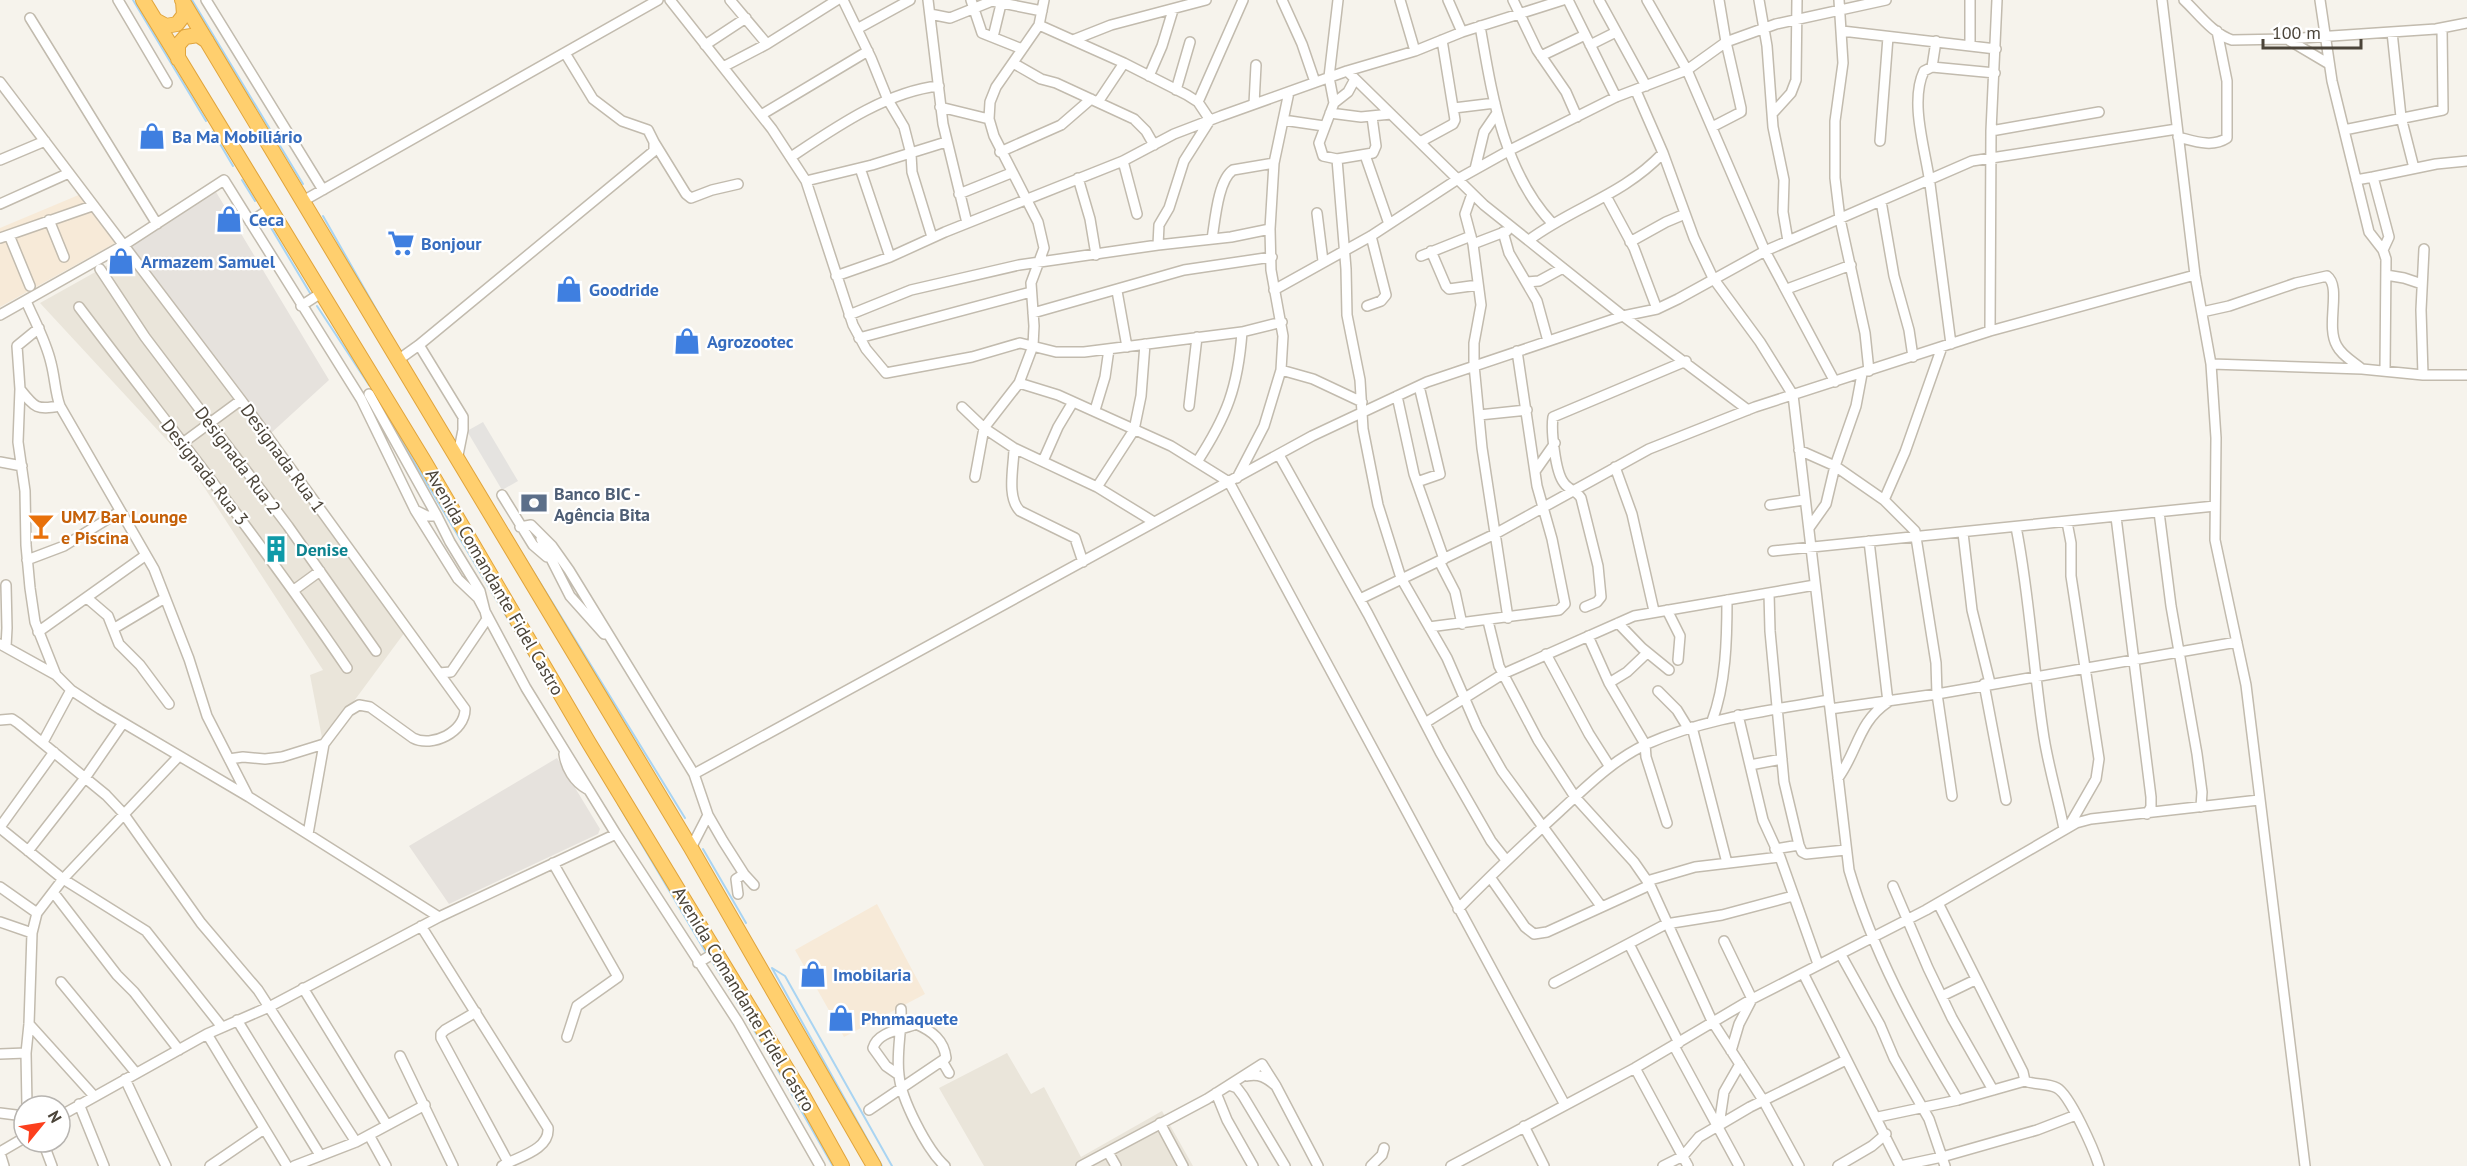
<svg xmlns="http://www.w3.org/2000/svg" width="2467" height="1166" viewBox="0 0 2467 1166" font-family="'PT Sans',sans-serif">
	<rect width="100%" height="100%" fill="#f6f3ec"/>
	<path fill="#eae5da" d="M124 256 241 400 405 632 323 743 310 675 323 670 189 464 40 303Z
		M1007 1053 1031 1094 1044 1087 1081 1157 1162 1111 1193 1166H984L939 1088Z"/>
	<path fill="#f7ead8" d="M81 194 117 242 0 307V228Z
		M877 904 925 994 844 1037 795 950Z"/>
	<path fill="#e6e2dd" d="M216 192 329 380 270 434 129 246Z
		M557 758 600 829 598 834 449 904 409 846Z"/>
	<path fill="#e5e3e0" d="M483 422 518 481 502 490 467 431Z"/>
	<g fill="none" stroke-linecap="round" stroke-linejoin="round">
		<path stroke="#a9d4f2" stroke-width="2" d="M133 0 206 121
			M192 0 303 184
			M213 132 233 166
			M242 180 255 201
			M264 216 310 293
			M323 216 389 332
			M317 306 369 385
			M376 398 543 678
			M502 521 685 818
			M618 804 705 951
			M703 849 746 923
			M712 961 771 1058 833 1166
			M772 968 785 976 892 1166
			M772 968 882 1166"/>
		<defs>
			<path id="minor" d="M118 0 167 83
				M206 0 323 190
				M670 0 772 129 806 181 853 325 866 349 886 373 972 357 1020 343 1056 352H1084L1242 332 1282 322
				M730 0 767 44
				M843 0 871 58 888 100 904 127 911 154 912 172 932 237
				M928 0 943 124 967 223
				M971 0 982 33 1022 49
				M1282 0 1302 44 1315 82
				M1338 0 1329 77 1334 103 1319 143 1323 156 1337 159 1373 153 1376 146 1372 117
				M1400 0 1415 51
				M1448 0 1462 32
				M1513 0 1537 50 1566 92 1577 117
				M1568 0 1616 97
				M1599 0 1646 86
				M1647 0 1687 70 1765 251 1835 382
				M1759 0 1767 46 1773 127 1784 180 1783 212 1788 241
				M1839 0 1843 63 1835 121V178L1840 219 1865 333 1869 371
				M2162 0 2195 275 2211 364 2216 438 2215 540 2246 685 2305 1166
				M2184 0C2198 13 2213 34 2232 40L2287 39 2436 29 2467 23
				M2320 0 2332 81 2369 232 2383 250 2386 259 2385 371
				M930 14 950 18 992 1 1042 11
				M30 18 157 224
				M1039 25 1124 63 1187 95 1198 102 1210 120 1184 161 1169 208 1159 225 1158 245
				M1480 26C1492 94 1503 171 1552 223
				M857 29 910 0
				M1842 31 1996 49
				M2392 32 2401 117 2414 168
				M993 37 1002 0
				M2287 39 2329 64
				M1073 40 1111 25 1206 0
				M705 45 746 18
				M1590 45 1616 32
				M1970 45V0
				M1541 56 1585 35
				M1013 63 1041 79 1056 83 1134 119 1146 131 1154 145
				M723 67 767 44 837 0
				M1932 67 1936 41
				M1347 71 1484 205 1623 316 1748 410
				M1149 76 1162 46 1173 10
				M0 82 241 400 465 709C465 732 432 748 413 738L370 707 359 705 349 711 324 744 282 757 265 759 243 757 229 759
				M1176 90 1190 42
				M1636 91 1663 153 1694 238 1713 278 1760 342 1793 395 1849 870C1873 952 1914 1027 1958 1100
				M1098 102 1124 63
				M1198 102 1243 0
				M1334 103 1348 92 1355 79
				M1254 104 1256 65
				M940 107 989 119
				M1454 108 1495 103
				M1330 113 1361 117 1391 114
				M1772 114 1791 93 1796 80 1797 0
				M761 115 868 51
				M1283 120 1324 126
				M1712 127 1741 112V108L1726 42 1719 0
				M2344 130 2443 110 2442 28
				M1991 131 2099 112
				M2178 137C2194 141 2212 148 2227 138V81L2217 31
				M1880 141 1888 37
				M654 142 686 194 691 198 712 190 738 184
				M1420 142 1453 124 1455 120 1442 40
				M1000 152 1061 125 1091 99
				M1365 155 1389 224
				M791 157C833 129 887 91 939 86
				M1337 159 1346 269 1347 315 1360 380 1363 429 1378 505 1401 578 1447 658 1477 727 1502 771 1601 906
				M0 160 45 141
				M1123 161 1137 214
				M860 168 890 257
				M1475 169 1484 132 1497 113
				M2373 177 2436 164 2467 161
				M1078 178 1090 219 1096 255
				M2356 180 2373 177 2389 237 2383 250
				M806 181 872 165 946 142
				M959 194 1011 173
				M1472 194 1465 214 1473 244 1481 305 1474 343V365L1482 448 1508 618
				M1606 196 1634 248 1657 309
				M303 201 658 0
				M1881 201 1894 276 1909 330 1913 357
				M0 204 69 173
				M1317 213 1323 261
				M49 220 64 257
				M250 222 270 209
				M1503 232 1509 253 1537 301 1548 341
				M9 235 30 286
				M0 238 92 206
				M1212 239C1215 221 1218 180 1233 170L1274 163
				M1529 240C1575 206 1622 196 1663 153
				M1630 242 1666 222 1685 214
				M1473 244 1507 231
				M1431 251 1446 286 1449 289 1478 285
				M1421 256 1471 236
				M100 269 145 337 288 526 376 651
				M2386 275 2404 278 2422 284
				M836 276 890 257 945 232 1123 161 1174 134 1221 116 1347 71 1415 51 1462 32 1563 0
				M1527 282 1539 281 1563 268
				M1787 289 1851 265
				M1274 290 1371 236 1458 179 1510 150 1616 97 1687 70 1726 42 1776 24 1886 0
				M1117 291 1127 347
				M26 301C35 322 46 341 51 363 55 378 55 392 60 406L154 569 189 659 207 716 248 796
				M301 306 321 293
				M1367 306 1381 301 1386 295 1371 236
				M79 307C170 427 263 544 347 668
				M2202 312 2229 306 2296 283 2327 276C2342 287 2325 326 2337 346 2342 356 2354 362 2362 369
				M1033 313 1184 270 1272 257
				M0 315 124 245 224 180 361 399 415 510 458 579 478 598 526 688 616 834 738 1022 820 1166
				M849 315 911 290 1019 265 1158 245 1231 237 1270 229
				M39 328 17 346 20 389 18 442 25 491 26 545 30 588 35 622 56 675 71 690 100 709 249 797 439 917
				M1990 331 1991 131 1997 0
				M859 338 1031 292
				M1951 344C1944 291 1937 238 1930 184 1926 152 1909 102 1924 71L1932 67 1995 73
				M419 345 463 417V430L457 460
				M398 360 419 345 654 151V142L648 130 622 121 593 99 565 53
				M2211 364 2362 369 2423 375H2467
				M1281 370 1313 379 1362 402
				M2423 375 2421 310 2424 249
				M1019 383 1058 395 1171 446 1229 482 1565 1105
				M20 389C35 408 36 410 60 406
				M369 394 437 516
				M1397 396 1414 474 1444 559
				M1189 406 1197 337
				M962 407 984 428 1014 448 1097 487 1154 522
				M1095 410 1105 377 1109 349
				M1479 415 1527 410
				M184 442 241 400
				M1014 448C1014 466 1006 497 1020 511L1075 538 1083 562
				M1799 450 1835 466 1884 500 1915 531 1936 663 1937 694 1952 796
				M1279 455 1368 614 1440 752 1491 841 1506 860
				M1043 461 1058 427 1073 402
				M0 462 22 466
				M1197 462C1227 416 1238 387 1242 332
				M1615 467 1632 514 1654 611
				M1536 470 1555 443
				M975 477 984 428 1019 383 1033 346 1034 326 1031 283 1044 248 1038 222 994 136 989 119 990 102 996 87 1039 25 1044 0
				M1237 478 1264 426 1281 370 1283 336 1271 270 1270 229 1274 163 1289 92
				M1417 482 1440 474 1419 386
				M1097 487 1134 430 1141 396 1145 344
				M502 495 533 545 547 557
				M1884 500 1905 452 1942 347
				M1770 505 1804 500
				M417 511 427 516H437L450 542 480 591 487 619 451 672 439 673
				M2159 512 2171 606 2197 754 2202 792 2201 807
				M2116 517 2151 797V807L2147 814
				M2067 522 2071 543V576L2099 759 2096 779 2069 826
				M520 527 531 525 552 546 569 570 694 774 708 815 723 841 744 874 754 885
				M2016 527C2030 597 2033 668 2044 738 2049 769 2058 798 2064 829
				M1809 528 1826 504 1835 466 1856 406 1862 374
				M1963 533 1972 610 1990 683
				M541 539 570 596 604 634
				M1773 551 2215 506
				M27 560 64 546 119 512
				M1439 561 1455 592 1462 624
				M6 585 7 628 6 647
				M294 590 320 571
				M1769 593 1770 631 1784 782 1799 845 1802 852 1806 854 1846 850
				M87 598 108 616 119 644 140 665 169 704
				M1360 599 1495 534 1649 449 1755 407 1990 331 2195 275
				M1585 607 1597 602 1601 597 1598 566 1581 498C1577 491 1569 490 1564 483 1555 472 1551 430 1553 417L1686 361
				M1667 610 1680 636 1678 660
				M1488 621 1499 666 1538 740 1575 797 1634 862 1650 885 1712 1021 1763 1100 1799 1166
				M1618 623 1642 648 1669 670
				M1429 627 1559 610 1565 604 1552 539 1537 486 1517 351
				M113 629 165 598
				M38 632 146 555
				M1588 636 1609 683 1645 744 1646 757 1667 823
				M0 644 56 675
				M1546 654 1589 734 1610 767
				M1609 683 1627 672 1647 653
				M1984 684 2006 800
				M1658 691 1677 710 1688 728
				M1830 709 1937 694 2237 642
				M1738 715 1763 820 1780 857 1818 964
				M0 720 12 719 18 723 106 795 123 813 201 923 258 990 356 1142
				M1712 721C1726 684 1727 639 1727 600
				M1425 723 1503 674 1634 616 1815 585
				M1692 727 1727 863
				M43 742 71 690
				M564 754C566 768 574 782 587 789
				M1750 765 1782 759
				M694 774 1312 436 1427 382 1623 316 1657 309 1678 299 1765 251 1972 161 2177 129
				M1838 778C1858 751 1858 722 1888 702L1869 541
				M0 827 54 752
				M0 828 63 879 146 931 222 1027
				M308 834 324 744
				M691 848 708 815
				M1775 849 1799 845
				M28 851 85 778 123 723
				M553 863 618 977 577 1006 567 1037
				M1490 877 1525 927 1534 934 1547 932 1650 885
				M1647 881 1695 867 1780 857
				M1893 886 1928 968 1952 1018 1993 1090
				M0 887 37 913
				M53 892 117 975 134 992 179 1050
				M738 894 736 879 744 874
				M1458 909C1491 875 1525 843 1560 811 1587 786 1614 759 1647 744 1705 718 1767 711 1829 700
				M0 922 32 933 29 1024 26 1053 27 1106
				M421 926 548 1128C550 1150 517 1157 502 1166
				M32 933 37 913 63 879 179 756
				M1724 941 1752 999 1739 1024 1731 1051
				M1629 944 1679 1043
				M1841 955 1880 1025 1894 1058 1929 1119 1945 1166
				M698 963 716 952
				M1803 973 1900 1166
				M61 982 136 1073
				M1554 983 1666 924 1722 915 1793 896
				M303 988 387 1125
				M1942 996 1975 980
				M901 1009C902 1030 896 1054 899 1075 901 1099 927 1150 945 1166
				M476 1012 445 1030 441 1034V1038L508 1162
				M237 1020 320 1155
				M29 1024 94 1096
				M207 1034 287 1166
				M1674 1046 1739 1166
				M0 1054 26 1053
				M400 1056 453 1166
				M942 1061 949 1073
				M1635 1068 1688 1166
				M1247 1076C1259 1073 1267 1078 1276 1086L1318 1166
				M125 1079 166 1166
				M2025 1081C2035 1085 2048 1083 2057 1088 2070 1095 2094 1150 2099 1166
				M1229 1085 1237 1088 1243 1096 1285 1166
				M1216 1093 1227 1120 1253 1166
				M79 1104 104 1166
				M869 1110 946 1058C944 1040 932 1031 916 1024 902 1030 878 1031 873 1048L886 1066 899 1075
				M0 1113 24 1116
				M60 1116 207 1034 269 1007 439 917 616 834
				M1878 1117 1958 1100 2025 1081 2023 1072 1938 903
				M1160 1123 1183 1166
				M1719 1125 1724 1092 1740 1064
				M1524 1126 1544 1166
				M369 1135 386 1166
				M43 1142 52 1166
				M0 1152 24 1138
				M1108 1152 1116 1166
				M0 1153 4 1166
				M210 1166 264 1129
				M294 1166 356 1142 425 1105
				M1081 1166 1207 1099 1262 1064 1276 1086
				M1371 1166 1382 1155 1384 1148
				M1451 1166 1635 1068 1752 999 1926 910 2076 823 2091 819 2259 800
				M1663 1166 1683 1156 1699 1137 1750 1107 1846 1060
				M1838 1166 1872 1146 1886 1134
				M1900 1166 1942 1157 2037 1130 2076 1115"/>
			<path id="highway" d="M143 0 424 461 589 743 802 1094 842 1166
				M182 0 691 848 874 1166
				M155 20 166 26 177 24 184 15 183 1
				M178 59V45L185 37 198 35 207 41"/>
		</defs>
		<use href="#minor" stroke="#c2bbae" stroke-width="12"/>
		<use href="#highway" stroke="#e0a43c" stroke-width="16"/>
		<use href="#minor" stroke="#fff" stroke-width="9"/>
		<use href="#highway" stroke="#ffcf6e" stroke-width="14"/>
	</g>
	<defs>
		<symbol id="shop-bare" viewBox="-9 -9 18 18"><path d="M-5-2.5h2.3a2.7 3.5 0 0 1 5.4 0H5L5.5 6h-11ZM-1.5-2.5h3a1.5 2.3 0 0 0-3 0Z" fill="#3f7fe0" stroke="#fff" stroke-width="2.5" paint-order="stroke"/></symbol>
		<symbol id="supermarket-bare" viewBox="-9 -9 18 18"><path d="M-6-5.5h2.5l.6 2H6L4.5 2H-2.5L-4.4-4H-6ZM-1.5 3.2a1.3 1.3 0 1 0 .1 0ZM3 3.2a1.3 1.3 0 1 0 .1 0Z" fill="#3f7fe0" stroke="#fff" stroke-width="2.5" paint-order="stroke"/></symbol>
		<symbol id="bank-bare" viewBox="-9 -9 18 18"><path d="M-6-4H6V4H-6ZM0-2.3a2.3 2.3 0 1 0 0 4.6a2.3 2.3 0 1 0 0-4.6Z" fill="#5c6f8a" stroke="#fff" stroke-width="2.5" paint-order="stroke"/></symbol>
		<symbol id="bar-bare" viewBox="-9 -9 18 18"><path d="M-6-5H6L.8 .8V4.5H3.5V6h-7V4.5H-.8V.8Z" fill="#e8710a" stroke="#fff" stroke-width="2.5" paint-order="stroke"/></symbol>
		<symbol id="building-bare" viewBox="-9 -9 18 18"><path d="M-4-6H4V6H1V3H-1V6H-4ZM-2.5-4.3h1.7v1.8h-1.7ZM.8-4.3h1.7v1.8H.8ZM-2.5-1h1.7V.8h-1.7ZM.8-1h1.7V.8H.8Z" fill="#0f9aa8" stroke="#fff" stroke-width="2.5" paint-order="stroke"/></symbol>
	</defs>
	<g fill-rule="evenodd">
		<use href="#shop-bare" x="133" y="117" width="38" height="38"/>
		<use href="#shop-bare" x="210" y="200" width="38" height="38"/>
		<use href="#supermarket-bare" x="382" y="224" width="38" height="38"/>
		<use href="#shop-bare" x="102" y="242" width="38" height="38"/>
		<use href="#shop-bare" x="550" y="270" width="38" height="38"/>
		<use href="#shop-bare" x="668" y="322" width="38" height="38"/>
		<use href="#bank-bare" x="515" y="484" width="38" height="38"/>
		<use href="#bar-bare" x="22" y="507" width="38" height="38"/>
		<use href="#building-bare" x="257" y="530" width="38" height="38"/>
		<use href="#shop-bare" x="794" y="955" width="38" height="38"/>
		<use href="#shop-bare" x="822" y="999" width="38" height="38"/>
	</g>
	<g text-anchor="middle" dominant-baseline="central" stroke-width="4.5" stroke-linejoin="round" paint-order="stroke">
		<g font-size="18" font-weight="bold" fill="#366cbe" stroke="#fff" text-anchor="start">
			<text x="172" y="136">Ba Ma Mobiliário</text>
			<text x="249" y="219">Ceca</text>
			<text x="421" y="243">Bonjour</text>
			<text x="141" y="261">Armazem Samuel</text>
			<text x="589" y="289">Goodride</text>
			<text x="707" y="341">Agrozootec</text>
			<text x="833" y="974">Imobilaria</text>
			<text x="861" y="1018">Phnmaquete</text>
		</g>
		<g font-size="18" fill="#4b4439" stroke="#fff">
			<text transform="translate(283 458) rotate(54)">Designada Rua 1</text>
			<text transform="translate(238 460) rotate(53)">Designada Rua 2</text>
			<text transform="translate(205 472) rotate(52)">Designada Rua 3</text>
			<text transform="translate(495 582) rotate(60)">Avenida Comandante Fidel Castro</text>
			<text transform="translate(744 999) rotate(59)">Avenida Comandante Fidel Castro</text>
		</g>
		<g font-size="18" font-weight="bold" fill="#4e5e75" stroke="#fff" text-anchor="start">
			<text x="554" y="493">Banco BIC -<tspan x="554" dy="21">Agência Bita</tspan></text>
		</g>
		<g font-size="18" font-weight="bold" fill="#c56008" stroke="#fff" text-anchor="start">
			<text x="61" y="516">UM7 Bar Lounge<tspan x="61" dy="21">e Piscina</tspan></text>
		</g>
		<g font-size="18" font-weight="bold" fill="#0d838f" stroke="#fff" text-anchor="start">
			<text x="296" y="549">Denise</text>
		</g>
	</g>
	<g transform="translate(42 1124) rotate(60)"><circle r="28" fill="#ffffff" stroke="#b7b4b0" stroke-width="1.5"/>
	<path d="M0-4.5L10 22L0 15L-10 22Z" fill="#fc3f1d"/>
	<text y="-9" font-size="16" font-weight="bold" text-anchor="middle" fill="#4b4439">N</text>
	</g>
	<path d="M2263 39v9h98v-9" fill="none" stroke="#4b4439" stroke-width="3"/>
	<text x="2272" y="39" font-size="18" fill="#4b4439" stroke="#ffffff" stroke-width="4.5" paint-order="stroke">100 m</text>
</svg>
